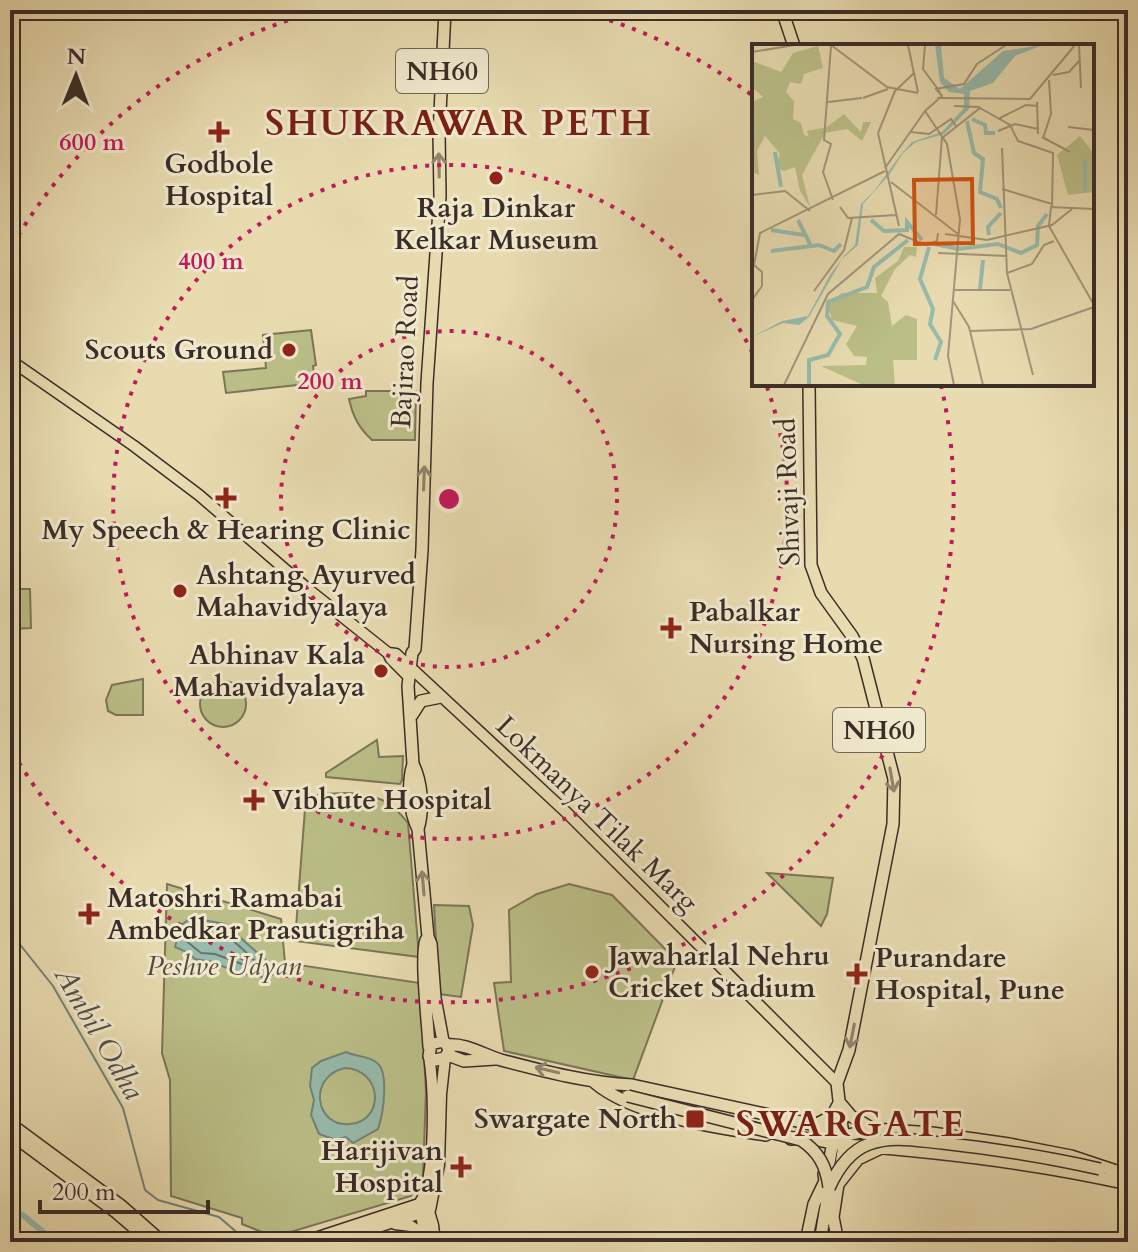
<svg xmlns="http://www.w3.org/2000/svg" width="1138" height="1252" viewBox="0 0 1138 1252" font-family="Cardo,serif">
	<rect width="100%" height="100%" fill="#e8dbb0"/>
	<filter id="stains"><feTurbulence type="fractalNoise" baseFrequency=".0025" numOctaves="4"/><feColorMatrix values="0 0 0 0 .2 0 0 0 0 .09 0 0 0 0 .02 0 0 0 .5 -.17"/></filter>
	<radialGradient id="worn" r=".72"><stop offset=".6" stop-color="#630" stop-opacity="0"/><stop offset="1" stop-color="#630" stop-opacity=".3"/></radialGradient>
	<path fill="#bbbe87" stroke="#7b7658" stroke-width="2" d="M311 330 316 365 313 366 315 383 226 393 223 372 266 368 263 335Z
		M366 391H416L415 440H372C359 428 353 417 349 399L366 396Z
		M10 589H30L31 628 10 629Z
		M143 679V715H116L108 711 106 700 112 685Z
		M200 704a23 23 0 1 1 46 0a23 23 0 1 1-46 0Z
		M377 740 379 757 403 756 402 780 400 784 326 777V773Z
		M350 793C380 797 389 799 408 823L419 957 295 941 305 809 319 794Z
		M767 873 833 878 827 914 821 926Z
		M167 884 281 919 285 963 420 983 426 1092 423 1175 411 1196 274 1237 242 1224V1218L171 1196 170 1080 162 1053Z
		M569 884 612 895 677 961 633 1080 504 1051 494 983 511 982 509 910 537 894Z
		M434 905 469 906 473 925 461 997 439 994Z"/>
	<path fill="#97bbac" stroke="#728277" stroke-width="2" fill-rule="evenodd" d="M191 918 225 924 272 966V975L267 978 236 972 213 962 195 959 189 953 175 947 181 925Z
		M346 1052C356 1057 366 1055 376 1062 390 1071 383 1115 378 1129L353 1143 346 1137 336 1140 319 1134 311 1115 314 1100 310 1086 312 1068 321 1061ZM345 1068C383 1070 385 1121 350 1124 314 1127 308 1076 345 1068Z"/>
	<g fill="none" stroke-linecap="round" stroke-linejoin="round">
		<path stroke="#69746a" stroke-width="2" d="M194 926C222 926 236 943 255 961V965L250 967 215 954 201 953 185 940 188 930Z"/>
		<path stroke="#728277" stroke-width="2" d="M10 932 53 986 123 1108 145 1190 158 1200 219 1217 240 1235 244 1242"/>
		<path stroke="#97bbac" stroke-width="6" d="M10 1208 24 1216 55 1242"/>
		<path stroke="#c5b895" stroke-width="11" stroke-dasharray="11 5.5" stroke-linecap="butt" d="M795 1128 827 1132"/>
		<defs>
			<path id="major" d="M10 360 134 446 199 495 309 590 388 653 396 654 567 813 837 1083
				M388 653 391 659 409 677
				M10 1123 121 1205 163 1242
				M10 1134 115 1212 150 1242
				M427 1205 433 1225 435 1242
				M395 1224 411 1226 425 1236
				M303 1242 419 1204
				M332 1242 430 1210 439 1165 441 1094 445 1058
				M426 1242 419 1204C437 1180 434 1087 429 1056"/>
			<path id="highway" d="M782 10 794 46
				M809 384 811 565 821 593 852 636 863 658 894 779 893 824 849 1050 837 1083 844 1145 833 1217 838 1242
				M412 715 421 701 441 697
				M413 764C422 782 424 809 418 829
				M426 940C420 955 428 1025 429 1047
				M443 1041 435 998 431 944 428 937 418 829C409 811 407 784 413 764L408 686 412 653 415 649 422 550 427 383 440 196 439 133 445 10
				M447 1045 449 1051 445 1058 435 1060 429 1056 431 1044 443 1041 447 1045C466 1043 484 1055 501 1060 543 1071 588 1083 632 1085L815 1125 828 1133 844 1136 874 1129 932 1133 1009 1144 1071 1156 1128 1175
				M448 1055 464 1061 495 1059
				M594 1082C632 1115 716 1128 766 1135
				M840 1103 851 1116 873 1129
				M815 1125 832 1116 839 1103
				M791 1139C810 1136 827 1143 846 1145 940 1152 1036 1163 1128 1184
				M826 1178 834 1137
				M839 1183 858 1159 879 1149
				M806 1242 814 1204 825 1181 824 1174
				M820 1242 829 1188"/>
		</defs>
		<use href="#major" stroke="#3b2d28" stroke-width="13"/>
		<use href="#highway" stroke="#3b2d28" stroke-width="14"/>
		<use href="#major" stroke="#e8dbb0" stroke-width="10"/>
		<use href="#highway" stroke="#e8dbb0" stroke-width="11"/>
		<defs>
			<path id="highway-bridge" d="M628 1096 801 1140C819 1152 826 1166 829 1187
				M829 1188C837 1170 850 1151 869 1144 893 1135 918 1141 942 1143 996 1149 1047 1157 1100 1169"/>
		</defs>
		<use href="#highway-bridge" stroke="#3b2d28" stroke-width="14" stroke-linecap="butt"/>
		<use href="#highway-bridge" stroke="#e8dbb0" stroke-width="11"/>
	</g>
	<defs><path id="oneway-shaft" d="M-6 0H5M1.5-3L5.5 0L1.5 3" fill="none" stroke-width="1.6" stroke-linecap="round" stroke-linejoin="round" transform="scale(2)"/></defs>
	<g stroke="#92846c">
		<use href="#oneway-shaft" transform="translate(439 165) rotate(-91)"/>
		<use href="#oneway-shaft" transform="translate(424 478) rotate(-88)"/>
		<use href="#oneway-shaft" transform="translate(892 780) rotate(80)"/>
		<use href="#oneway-shaft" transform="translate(423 883) rotate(-95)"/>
		<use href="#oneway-shaft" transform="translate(852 1036) rotate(101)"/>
		<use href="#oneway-shaft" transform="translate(547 1070) rotate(-167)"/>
	</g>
	<g fill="none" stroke="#c2185b" stroke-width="4" stroke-dasharray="4 8">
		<circle cx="449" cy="499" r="168"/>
		<path d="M767 387A337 337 0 1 1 753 354"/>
		<path d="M12 246A505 505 0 0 1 323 10M575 10A505 505 0 0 1 753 96M941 385A505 505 0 0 1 12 751"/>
	</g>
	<g fill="#8f2418" stroke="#f0e8cc" stroke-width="3">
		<path d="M215 120h8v8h8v8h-8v8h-8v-8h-8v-8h8z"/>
		<circle cx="496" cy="178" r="8"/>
		<circle cx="289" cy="350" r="8"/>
		<path d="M222 486h8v8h8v8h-8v8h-8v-8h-8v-8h8z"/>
		<circle cx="180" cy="591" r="8"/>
		<path d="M667 616h8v8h8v8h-8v8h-8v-8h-8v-8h8z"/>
		<circle cx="381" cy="671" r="8"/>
		<path d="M250 788h8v8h8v8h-8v8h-8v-8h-8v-8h8z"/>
		<path d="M85 902h8v8h8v8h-8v8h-8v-8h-8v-8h8z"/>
		<circle cx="592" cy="972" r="8"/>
		<path d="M853 962h8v8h8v8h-8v8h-8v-8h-8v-8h8z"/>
		<rect x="685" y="1109" width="20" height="20" rx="4"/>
		<path d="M457 1155h8v8h8v8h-8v8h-8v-8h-8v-8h8z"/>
	</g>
	<g text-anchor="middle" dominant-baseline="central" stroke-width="6" stroke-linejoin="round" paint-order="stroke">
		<g fill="#f0e8cc" stroke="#716559" stroke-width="2">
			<rect x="396" y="49" width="92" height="44" rx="6"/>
			<rect x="833" y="708" width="92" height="44" rx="6"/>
		</g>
		<g font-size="26" font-weight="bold" fill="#3b2d28">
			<text x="442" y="71">NH60</text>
			<text x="879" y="730">NH60</text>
		</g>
		<g font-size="28" font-weight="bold" fill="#3b2d28" stroke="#f0e8cc" text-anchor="start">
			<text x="219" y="164" text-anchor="middle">Godbole<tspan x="219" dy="32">Hospital</tspan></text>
			<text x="496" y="208" text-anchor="middle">Raja Dinkar<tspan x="496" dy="32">Kelkar Museum</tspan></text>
			<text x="273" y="350" text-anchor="end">Scouts Ground</text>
			<text x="226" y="530" text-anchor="middle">My Speech &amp; Hearing Clinic</text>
			<text x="196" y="575">Ashtang Ayurved<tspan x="196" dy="32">Mahavidyalaya</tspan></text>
			<text x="689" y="612">Pabalkar<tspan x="689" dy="32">Nursing Home</tspan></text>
			<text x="365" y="655" text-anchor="end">Abhinav Kala<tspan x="365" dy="32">Mahavidyalaya</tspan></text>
			<text x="272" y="800">Vibhute Hospital</text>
			<text x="107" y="898">Matoshri Ramabai<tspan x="107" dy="32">Ambedkar Prasutigriha</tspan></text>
			<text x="608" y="956">Jawaharlal Nehru<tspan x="608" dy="32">Cricket Stadium</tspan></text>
			<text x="875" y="958">Purandare<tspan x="875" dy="32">Hospital, Pune</tspan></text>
			<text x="677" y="1119" text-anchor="end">Swargate North</text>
			<text x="443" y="1151" text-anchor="end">Harijivan<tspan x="443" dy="32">Hospital</tspan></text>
		</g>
		<g font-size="28" fill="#3b2d28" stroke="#f0e8cc">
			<text transform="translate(405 352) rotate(-87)">Bajirao Road</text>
			<text transform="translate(788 492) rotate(-92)">Shivaji Road</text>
			<text transform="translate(597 814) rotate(44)">Lokmanya Tilak Marg</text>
		</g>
		<g font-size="28" font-style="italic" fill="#554a3b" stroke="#f0e8cc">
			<text x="224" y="966">Peshve Udyan</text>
		</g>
		<g font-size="30" font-style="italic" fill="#525049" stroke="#f0e8cc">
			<text transform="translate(99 1033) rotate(60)">Ambil Odha</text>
		</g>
		<g font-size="36" font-weight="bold" letter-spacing="2" fill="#7a1f14" stroke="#f0e8cc">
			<text x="459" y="123">SHUKRAWAR PETH</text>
			<text x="851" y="1124">SWARGATE</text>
		</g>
	</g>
	<g transform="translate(752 44)">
		<rect width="342" height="342" fill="#e8dbb0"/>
		<path d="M66 2 71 24 52 30 49 40 38 38 34 48 42 57 41 75 49 79 52 91 57 93 55 87 75 83 92 70 109 88 111 78H119L110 97 95 85 73 89 50 131 58 163 48 147 43 123 32 127 24 123 28 110 13 92 5 107 7 131 0 128V58L11 53 0 43V17L29 28 41 9ZM328 92 342 110V148L316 151 305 111ZM152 203H165L164 213 158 211 143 225 129 252 136 258 140 282 154 271 165 275V316H141L143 341H111L69 322 114 321 115 313 102 312 94 300 105 282 80 276 75 260 90 249H125L123 234 146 217Z" fill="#bbbe87"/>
		<path d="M183 1H189L192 34 208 45 251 7 291 1 263 12 241 39 218 47 217 65 192 90 164 98 151 109 137 131 111 160 106 201 90 215 57 273 47 281 31 279 0 293 30 277 56 272 78 231 92 212 103 201 109 160 122 147 150 109 160 98 190 88 212 64V50L197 48 188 38Z" fill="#97bbac"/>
		<path fill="none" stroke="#97bbac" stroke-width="4" d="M220 75 233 81 234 89H243M215 77 222 109 231 115 228 148 245 155 249 164M23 108 29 143M333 147V115M46 176 59 202M119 176 132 187 155 186V178L170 196M19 186 52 191M237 191 236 183 249 169M183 200 206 205 246 200 269 209 285 201 286 182 295 170M177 203 168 235 181 265 178 280 189 298 183 316M19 207 67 201 82 207 89 200M228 245 231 216M57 341V316L76 311 88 290 75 272 76 258 115 243 122 223 156 196"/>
		<path fill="none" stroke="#a3957a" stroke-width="2" d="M79 1 135 43 166 49M156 1 166 48M173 1 171 25 188 48M327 1 329 44 327 1M79 2 72 96 79 100 71 128 81 156M0 8 43 1M301 31 317 28 327 17M183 45 212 40 225 20 254 1M184 45 190 52 173 67 195 100 208 175 196 312 202 341M143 47 126 89 147 182M142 48 162 29M111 54 136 45M185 54 278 55 323 1M76 58 110 54M285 58 286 90M202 62 228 63M228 64 258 81 266 97 301 109 300 162M246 75 274 61 286 62M316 83 342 86M246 87 263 80 286 85M159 88 177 90 199 75 204 82M290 93 318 108M190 94 228 64M291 94 299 70 297 36M250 104 255 229 281 331M133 124 173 67M139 138 206 190M250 145 300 160M0 151 33 147 58 167M88 163 96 174 144 171M184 171 190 93M297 182 342 261M297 182 299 163 342 165M193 190 235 196 300 181 320 165M186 209 255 212M255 229 280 220 292 201 302 197M201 246H258M62 247 92 206 100 174M0 256 10 242V228L2 221 8 189 133 127M201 257 217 283 231 341M218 287 279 285 342 263M32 341 76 250 147 190 174 201 185 197 186 189"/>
		<path fill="#ce5210" fill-opacity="0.15" stroke="#ce5210" stroke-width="4" d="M220 135 221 199 163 200 162 136Z"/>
		<rect width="342" height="342" fill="none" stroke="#3b2d28" stroke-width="4"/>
	</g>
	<circle cx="449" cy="499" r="12" fill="#c2185b" stroke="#f0e8cc" stroke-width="4"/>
	<g font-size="24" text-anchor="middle" font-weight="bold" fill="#c2185b" stroke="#f0e8cc" stroke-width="6" stroke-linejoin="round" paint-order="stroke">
		<text x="92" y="150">600 m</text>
		<text x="211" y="269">400 m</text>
		<text x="330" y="389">200 m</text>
	</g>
	<rect width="1138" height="1252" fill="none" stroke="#e8dbb0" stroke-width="40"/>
	<rect x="12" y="12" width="1114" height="1228" fill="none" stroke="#3b2d28" stroke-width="4"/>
	<rect x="20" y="20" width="1098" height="1212" fill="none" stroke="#3b2d28" stroke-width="2"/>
	<g transform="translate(76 76) rotate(1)" stroke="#f0e8cc" stroke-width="6" paint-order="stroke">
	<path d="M0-6L14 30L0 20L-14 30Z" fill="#3b2d28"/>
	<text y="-12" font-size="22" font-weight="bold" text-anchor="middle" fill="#3b2d28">N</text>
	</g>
	<path d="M40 1200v12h168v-12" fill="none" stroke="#3b2d28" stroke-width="4"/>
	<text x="52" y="1200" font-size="24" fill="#3b2d28" stroke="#f0e8cc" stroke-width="6" paint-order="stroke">200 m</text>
	<rect width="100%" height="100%" filter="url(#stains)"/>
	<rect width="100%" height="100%" fill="url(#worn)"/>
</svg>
